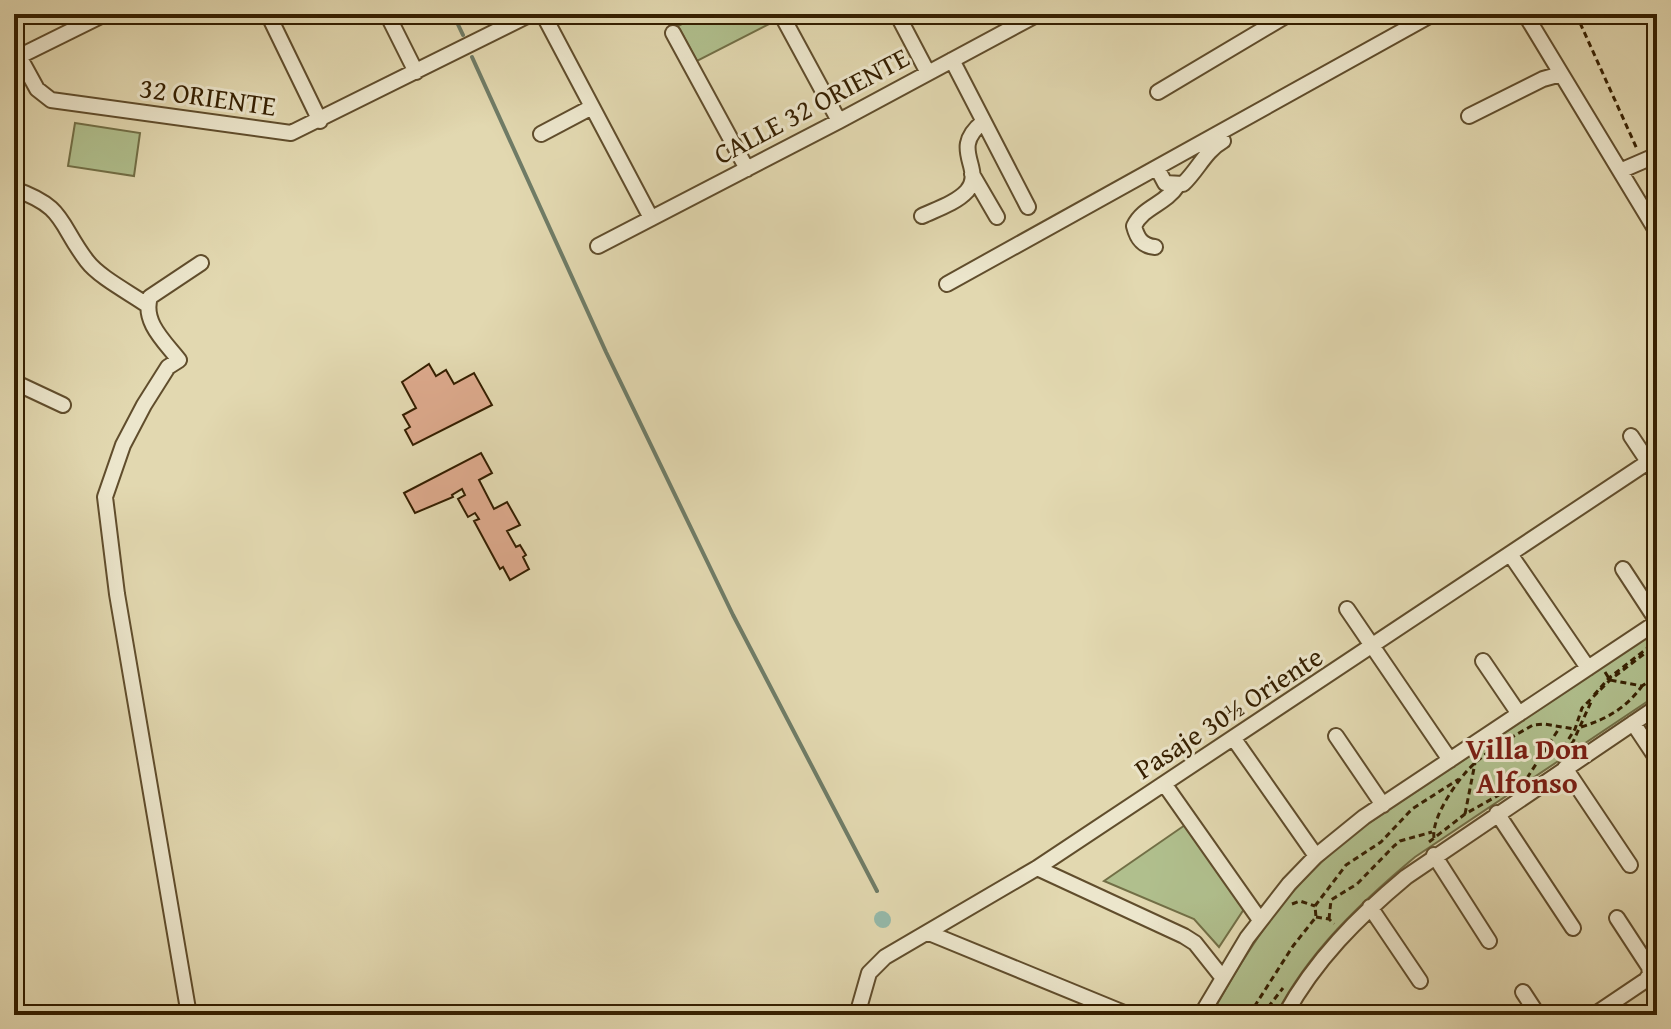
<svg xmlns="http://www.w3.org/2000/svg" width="1671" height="1029" viewBox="0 0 1671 1029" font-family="'Gentium Book Plus',serif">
	<rect width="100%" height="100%" fill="#e2d8b0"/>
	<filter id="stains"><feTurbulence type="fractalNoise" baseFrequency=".0025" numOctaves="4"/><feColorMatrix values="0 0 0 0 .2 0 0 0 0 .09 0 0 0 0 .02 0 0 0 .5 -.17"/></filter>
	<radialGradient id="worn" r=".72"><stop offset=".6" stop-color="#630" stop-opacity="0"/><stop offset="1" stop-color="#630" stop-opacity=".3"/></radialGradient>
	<path fill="#b0bf8d" stroke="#726f46" stroke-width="2" d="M701 14H774L777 20 697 61 678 26Z
		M75 123 140 133 134 176 68 166Z
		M1657 631V695L1415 857C1361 902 1308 952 1276 1015H1211C1240 963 1272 910 1315 868 1328 855 1343 843 1357 831Z
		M1185 825 1246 906 1219 947 1194 919 1104 881Z"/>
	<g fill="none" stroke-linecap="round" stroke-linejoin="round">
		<path stroke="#6f7c67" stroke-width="4" d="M453 14 463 35
			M472 57 606 352 733 615 877 891"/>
		<path stroke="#95baab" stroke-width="16" d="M882 919 883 920"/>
	</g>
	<path fill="#dca98c" stroke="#351f00" stroke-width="2" d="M429 364 436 376 446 370 454 384 474 373 492 405 413 445 405 430 410 427 403 415 416 408 402 382Z
		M481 453 492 473 479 480 494 509 507 502 520 525 507 531 516 547 520 545 526 555 523 557 529 569 510 580 503 567 500 569 474 521 479 519 475 513 468 517 458 499 465 495 462 489 452 495 453 497 415 513 404 493Z"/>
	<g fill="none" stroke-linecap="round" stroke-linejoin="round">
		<defs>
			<path id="minor" d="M268 14 320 121
				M387 14 416 72
				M543 14 651 218
				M781 14 839 121
				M897 14 928 73
				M1525 14 1657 232
				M673 33 747 169
				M14 47 37 89 51 100 291 133 531 14
				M14 59 105 14
				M952 60 1028 207
				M1158 92 1289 14
				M1469 116 1543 79 1561 74
				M541 134 592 107
				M1157 168 1165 183 1183 184C1198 170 1205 151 1223 141
				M1620 171 1657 155
				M972 174 997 217
				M14 189C66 207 58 223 87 261 99 277 130 293 147 305
				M922 216C937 209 956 203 967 191 986 168 948 150 983 122
				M598 246 839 121 1038 14
				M1155 247C1142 246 1137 238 1134 226 1144 206 1165 205 1178 185
				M947 284 1433 14
				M14 382 63 405
				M1631 436 1657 475
				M1510 554 1588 668
				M1623 569 1657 621
				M1347 609 1450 760
				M1483 661 1519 714
				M1633 723 1657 759
				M1336 736 1383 805
				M1234 739 1316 856
				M1565 768 1630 865
				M1165 785 1260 920
				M1497 813 1573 928
				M1434 855 1489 941
				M1037 868 1184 936 1195 943 1222 977
				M1370 907 1420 981
				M929 933 1129 1015
				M1523 992 1538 1015
				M189 1015 117 594 105 497 123 445 144 405 168 367 179 360C165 342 142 322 150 297L201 263
				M857 1015 869 973 885 957 1037 868 1648 462
				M1201 1015 1247 938 1289 884 1316 856 1364 817 1657 622
				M1285 1015C1315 960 1358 917 1406 877L1657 707
				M1594 1015 1646 980 1650 974 1649 967 1617 918"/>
		</defs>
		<use href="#minor" stroke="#604d2c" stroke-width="18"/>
		<path stroke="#351f00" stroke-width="3" stroke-dasharray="6 4" stroke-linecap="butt" d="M1576 14 1637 149
			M1605 672 1610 680 1642 686 1657 676
			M1594 695 1609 678 1654 643
			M1581 727C1607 719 1626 708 1642 686
			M1565 752 1573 742 1591 702
			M1558 756 1575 729 1582 708 1610 680 1657 644
			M1527 778 1560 727
			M1465 814 1475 763
			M1434 838C1431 817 1459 777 1475 763 1491 748 1514 736 1533 725L1544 724 1574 729
			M1429 842 1465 814 1499 795
			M1292 904 1300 901 1315 906
			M1315 906 1346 865 1381 842 1412 809 1459 779
			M1316 917 1329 919 1334 924
			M1329 919 1331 900 1357 884 1394 846 1400 841 1432 832
			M1249 1015 1293 946 1316 917 1315 906
			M1262 1015 1283 988"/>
		<use href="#minor" stroke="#ece6cc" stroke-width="14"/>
	</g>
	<g text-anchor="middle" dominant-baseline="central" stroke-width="6" stroke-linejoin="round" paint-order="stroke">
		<g font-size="28" fill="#351f00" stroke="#ece6cc">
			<text transform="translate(208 96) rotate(8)">32 ORIENTE</text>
			<text transform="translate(811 105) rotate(-28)">CALLE 32 ORIENTE</text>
			<text transform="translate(1228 712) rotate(-33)">Pasaje 30½ Oriente</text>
		</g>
		<g font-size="30" font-weight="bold" fill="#7a1f14" stroke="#ece6cc">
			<text x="1527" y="748">Villa Don<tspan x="1527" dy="34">Alfonso</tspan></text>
		</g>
	</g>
	<rect width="1671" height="1029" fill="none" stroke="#e2d8b0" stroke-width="48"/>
	<rect x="16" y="16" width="1639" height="997" fill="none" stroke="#351f00" stroke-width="4"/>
	<rect x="24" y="24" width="1623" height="981" fill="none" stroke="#351f00" stroke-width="2"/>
	<rect width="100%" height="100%" filter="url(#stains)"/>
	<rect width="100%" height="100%" fill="url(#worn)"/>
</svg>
